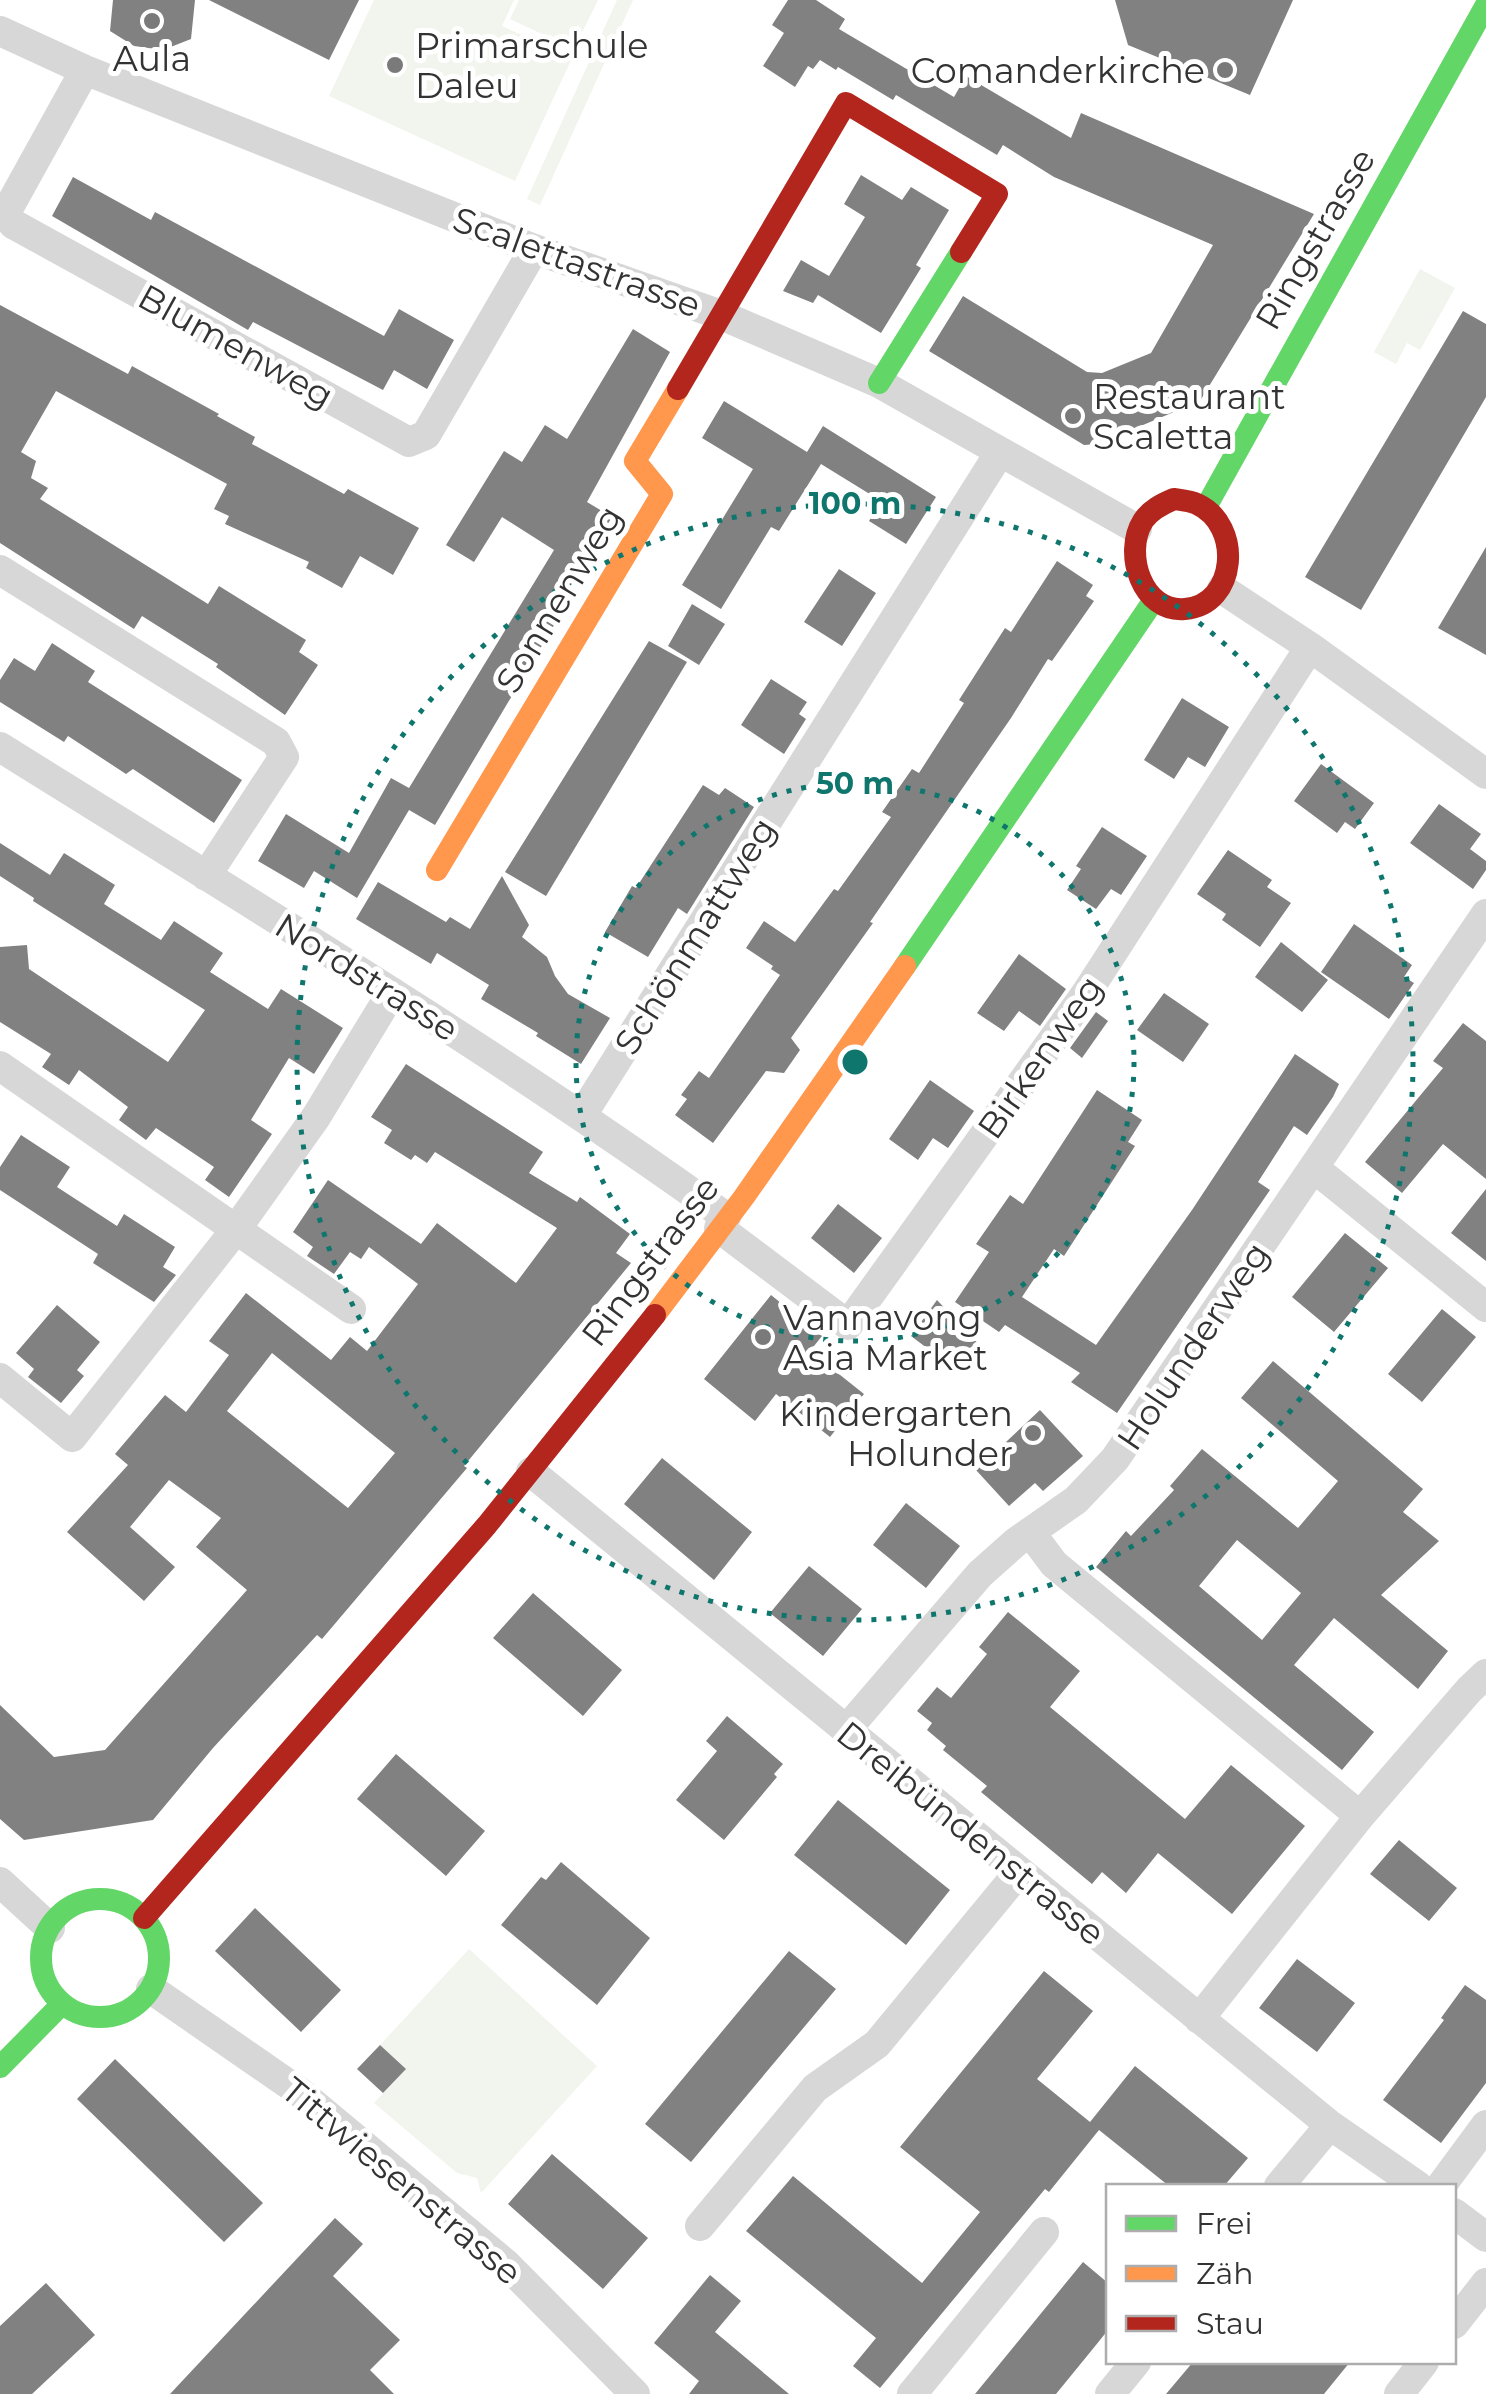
<svg xmlns="http://www.w3.org/2000/svg" width="1486" height="2394" viewBox="0 0 1486 2394" font-family="Montserrat,sans-serif">
	<rect width="100%" height="100%" fill="#fff"/>
	<path fill="#f1f5ed" d="M374 0H514L502 26 572 58 515 181 329 96Z
		M519 0H598L574 49 510 19Z
		M617 0H633L540 205 527 199Z
		M1420 269 1455 288 1420 350 1407 343 1396 364 1374 352Z
		M469 1949 597 2066 481 2193 477 2178 457 2173 374 2103 405 2070 380 2045Z"/>
	<path fill="#818181" fill-rule="evenodd" d="M113 0H195L191 39 163 50 134 46 110 31Z
		M209 0H359L329 60Z
		M788 0H816L845 19 839 29 954 97 966 76 1071 138 1081 113 1314 214 1200 401 1098 444 1084 445 929 351 963 296 1087 372 1102 373 1151 353 1213 245 1054 177 1003 145 997 155 896 95 893 100 838 67 836 70 820 60 813 69 808 66 795 87 763 66 784 33 772 25Z
		M1115 0H1293L1250 95 1128 45Z
		M861 175 902 200 911 187 949 210 916 265 921 268 881 333 818 295 813 303 783 291 801 260 829 276 865 217 844 204Z
		M73 177 151 220 155 212 384 336 399 309 454 340 427 389 394 370 383 390 253 322 248 330 52 216Z
		M0 305 128 374 132 366 219 414 217 416 255 437 252 444 344 494 348 489 419 528 393 575 360 556 342 588 306 568 309 562 225 524 229 516 214 509 227 484 56 391 21 452 36 461 31 478 48 488 40 499 208 604 219 586 306 640 299 652 318 665 285 715 216 667 218 664 142 616 134 629 0 543Z
		M1463 311 1486 324V397L1361 610 1305 577Z
		M633 329 670 352 587 502 612 517 570 587 575 590 435 825 409 810 357 898 314 871 304 888 258 861 286 814 349 853 391 778 409 788 554 550 502 517 474 562 446 545 504 451 522 462 545 425 567 439Z
		M724 401 807 452 823 426 936 497 906 544 869 521 881 501 821 464 779 531 771 527 721 609 682 585 753 469 702 438Z
		M1486 547V655L1438 628Z
		M1057 561 1093 585 1086 596 1094 601 1052 661 1048 659 1011 718 870 922 873 923 791 1038 800 1050 784 1073 766 1071 713 1143 675 1115 687 1099 681 1095 699 1071 709 1078 780 975 771 969 773 966 746 948 764 921 795 942 834 889 838 891 891 817 882 812 912 769 919 773 964 703 959 700 1005 628 1011 632Z
		M839 569 876 593 842 646 804 622Z
		M692 604 725 624 699 665 668 646Z
		M649 641 687 662 546 896 505 872Z
		M52 643 95 671 88 682 242 780 214 823 133 769 126 774 68 736 64 742 0 702V680L14 658 35 671Z
		M771 679 807 702 799 714 806 719 784 754 741 725Z
		M1182 698 1229 727 1205 767 1188 757 1174 779 1144 760Z
		M1321 764 1374 803 1355 829 1345 822 1337 833 1294 801Z
		M703 785 719 795 725 788 754 807 687 914 678 908 648 957 605 932 632 886 636 888Z
		M1439 804 1481 834 1470 849 1486 861V870L1473 889 1410 843Z
		M1102 827 1147 856 1121 895 1111 889 1096 909 1067 890 1081 869 1076 866Z
		M0 843 50 875 64 853 115 885 104 904 161 940 174 921 223 953 210 972 268 1009 281 989 343 1028 314 1074 289 1058 251 1120 272 1134 229 1197 205 1180 214 1167 156 1128 146 1140 119 1120 128 1107 79 1070 69 1085 42 1067 51 1054 0 1022V947L27 945 29 969 168 1062 205 1010 33 901 34 898 0 876Z
		M1228 850 1272 880 1267 887 1291 903 1260 947 1222 920 1226 914 1197 894Z
		M502 876 529 925 522 937 547 957 555 976 568 994 610 1018 581 1064 536 1036 538 1033 481 999 489 985 437 953 431 964 356 919 378 882 446 922 450 917 470 929Z
		M1354 924 1412 965 1404 977 1414 983 1389 1019 1321 972Z
		M1281 942 1328 980 1302 1012 1255 977Z
		M1019 954 1066 989 1040 1026 1019 1011 1004 1031 977 1013Z
		M1164 993 1209 1024 1183 1062 1137 1030Z
		M1096 1012 1108 1021 1082 1058 1070 1048Z
		M1463 1023 1486 1041V1179L1443 1144 1402 1193 1365 1162 1443 1068 1433 1061Z
		M1295 1054 1339 1084 1333 1097 1307 1135 1294 1126 1258 1182 1270 1190 1117 1413 1071 1382 1080 1373 1005 1325 999 1332 955 1302 989 1252 976 1244 1010 1195 1023 1204 1097 1090 1142 1120 1128 1142 1135 1146 1064 1256 1054 1249 1022 1297 1096 1345 1192 1210Z
		M406 1064 543 1152 529 1173 577 1202 580 1197 630 1234 616 1253 631 1263 464 1466 467 1468 322 1639 317 1635 213 1748 153 1820 24 1840 0 1819V1705L54 1757 105 1750 247 1590 196 1547 221 1518 169 1480 130 1527 175 1567 144 1601 67 1532 128 1465 115 1454 165 1395 186 1412 229 1355 209 1341 246 1293 331 1360 350 1337 367 1351 418 1284 369 1247 361 1259 350 1252 334 1274 307 1256 313 1247 293 1232 328 1180 421 1244 437 1223 516 1283 557 1228 435 1152 427 1163 415 1155 411 1160 384 1143 392 1130 371 1117ZM272 1353 395 1453 348 1508 227 1411Z
		M930 1080 974 1111 948 1148 933 1138 918 1160 889 1139Z
		M21 1135 70 1167 57 1187 117 1226 124 1214 175 1247 163 1267 176 1275 154 1302 93 1263 98 1254 0 1190V1167Z
		M1486 1189V1261L1451 1233Z
		M838 1204 882 1238 854 1273 811 1238Z
		M1345 1233 1388 1268 1334 1332 1292 1297Z
		M771 1295 822 1336 810 1351 864 1394 830 1437 776 1394 755 1421 704 1379Z
		M937 1300 985 1351 969 1372 956 1362 952 1367 911 1336Z
		M57 1305 100 1342 77 1370 84 1376 61 1403 28 1377 34 1369 16 1353Z
		M1442 1309 1476 1337 1422 1402 1388 1374Z
		M1273 1361 1423 1489 1403 1512 1439 1541 1381 1595 1448 1651 1418 1689 1334 1618 1294 1665 1374 1732 1342 1770 1096 1567 1126 1531 1131 1536 1174 1490 1170 1486 1202 1449 1298 1528 1338 1481 1241 1398ZM1237 1540 1301 1593 1262 1640 1199 1586Z
		M1040 1410 1083 1456 1043 1491 1035 1483 1009 1506 976 1470Z
		M662 1458 752 1532 714 1580 624 1504Z
		M906 1503 960 1546 926 1588 873 1545Z
		M809 1566 862 1609 823 1656 770 1613Z
		M533 1593 622 1670 583 1716 493 1638Z
		M1008 1612 1080 1671 1050 1707 1185 1819 1231 1765 1305 1826 1232 1914 1158 1853 1126 1893 1102 1872 1092 1884 981 1792 987 1786 943 1750 946 1746 927 1730 932 1723 917 1711 937 1687 951 1698 987 1654 979 1647Z
		M727 1716 783 1764 774 1774 777 1777 724 1840 676 1800 717 1751 706 1741Z
		M396 1754 485 1831 446 1876 357 1799Z
		M838 1800 950 1890 906 1945 794 1855Z
		M1399 1840 1457 1888 1429 1921 1370 1874Z
		M561 1862 650 1938 597 2005 501 1925 541 1877 546 1880Z
		M255 1908 341 1990 301 2032 215 1951Z
		M789 1951 836 1989 691 2162 645 2124Z
		M1297 1959 1355 2003 1317 2052 1259 2008Z
		M1044 1971 1093 2011 1037 2079 1090 2122 1135 2066 1248 2158 1224 2186H1169L1099 2130 1049 2192 1045 2189 880 2388 853 2366 876 2338 746 2231 793 2176 922 2283 980 2212 900 2147Z
		M1465 1985 1486 2000V2083L1441 2143 1383 2100 1444 2020 1441 2018Z
		M380 2045 406 2069 383 2093 357 2069Z
		M115 2059 263 2203 224 2242 77 2099Z
		M552 2154 648 2238 603 2289 508 2204Z
		M335 2218 363 2244 333 2276 400 2340 370 2370 394 2394H170Z
		M1083 2262 1108 2283V2330L1096 2345 1056 2394H975Z
		M710 2275 741 2301 715 2332 789 2394H689L699 2381 654 2343Z
		M46 2283 95 2335 32 2394H0V2326Z
		M1193 2362H1350L1324 2394H1166Z"/>
	<g fill="none" stroke-linecap="round" stroke-linejoin="round">
		<path stroke="#d7d7d7" stroke-width="30" d="M0 31 85 70 534 249 721 315 879 383 1137 529
			M85 70 8 209 6 214 13 224 409 442 426 435 534 249
			M0 570 276 742 284 757 206 876
			M1222 589 1310 647 1486 774
			M0 747C245 900 492 1049 726 1217
			M0 1066 351 1309
			M582 1115 1000 452
			M1314 1168 1486 1307
			M719 1228 848 1325 1087 992 1310 647
			M0 1378 72 1437 237 1228 316 1117 392 992
			M531 1472 1330 2125 1418 2186
			M1030 1532 1054 1564 1360 1816
			M846 1730 980 1574 1016 1542 1076 1500 1115 1459 1486 914
			M0 1882 50 1928
			M151 1989 297 2090 428 2199 506 2264 635 2394
			M1199 2019 1360 1816 1469 1690 1486 1674
			M1279 2186 1330 2125
			M1441 2186 1486 2125
			M1454 2213 1486 2237
			M700 2226 815 2088 877 2044 1019 1872
			M1454 2324 1486 2283
			M912 2394 1044 2232
			M1110 2394 1136 2362
			M1399 2394 1424 2362"/>
		<path stroke="#63d668" stroke-width="22" d="M879 383 961 252
			M1206 507 1486 5
			M905 966 1154 600
			M41 1958a59 59 0 1 1 118 0a59 59 0 1 1-118 0Z
			M0 2067 62 2004"/>
		<path stroke="#ff974d" stroke-width="22" d="M437 870 662 494 635 461 678 389
			M655 1315 744 1197 905 966"/>
		<path stroke="#b3261e" stroke-width="22" d="M678 389 846 103 997 194 961 252
			M1174 499C1181 500 1191 501 1197 504 1243 525 1237 605 1185 609 1142 613 1123 553 1143 521 1150 510 1162 504 1174 499Z
			M144 1918 487 1525 655 1315"/>
	</g>
	<g fill="none" stroke="#0f766e" stroke-width="5" stroke-dasharray="5 10">
		<circle cx="855" cy="1062" r="279"/>
		<circle cx="855" cy="1062" r="558"/>
	</g>
	<g fill="#7a7a7a" stroke="#fff" stroke-width="4">
		<circle cx="152" cy="21" r="10"/>
		<circle cx="395" cy="65" r="10"/>
		<circle cx="1225" cy="70" r="10"/>
		<circle cx="1073" cy="416" r="10"/>
		<circle cx="763" cy="1337" r="10"/>
		<circle cx="1033" cy="1433" r="10"/>
	</g>
	<g text-anchor="middle" dominant-baseline="central" stroke-width="10" stroke-linejoin="round" paint-order="stroke">
		<g font-size="35" fill="#333" stroke="#fff" text-anchor="start">
			<text x="415" y="45">Primarschule<tspan x="415" dy="40">Daleu</tspan></text>
			<text x="152" y="58" text-anchor="middle">Aula</text>
			<text x="1205" y="70" text-anchor="end">Comanderkirche</text>
			<text x="1093" y="396">Restaurant<tspan x="1093" dy="40">Scaletta</tspan></text>
			<text x="783" y="1317">Vannavong<tspan x="783" dy="40">Asia Market</tspan></text>
			<text x="1013" y="1413" text-anchor="end">Kindergarten<tspan x="1013" dy="40">Holunder</tspan></text>
		</g>
		<g font-size="35" fill="#333" stroke="#fff">
			<text transform="translate(1315 239) rotate(-60)">Ringstrasse</text>
			<text transform="translate(577 262) rotate(20)">Scalettastrasse</text>
			<text transform="translate(236 346) rotate(29)">Blumenweg</text>
			<text transform="translate(559 599) rotate(-59)">Sonnenweg</text>
			<text transform="translate(695 936) rotate(-58)">Schönmattweg</text>
			<text transform="translate(367 977) rotate(32)">Nordstrasse</text>
			<text transform="translate(1040 1057) rotate(-55)">Birkenweg</text>
			<text transform="translate(650 1261) rotate(-53)">Ringstrasse</text>
			<text transform="translate(1193 1346) rotate(-56)">Holunderweg</text>
			<text transform="translate(971 1833) rotate(39)">Dreibündenstrasse</text>
			<text transform="translate(402 2181) rotate(40)">Tittwiesenstrasse</text>
		</g>
	</g>
	<circle cx="855" cy="1062" r="15" fill="#0f766e" stroke="#fff" stroke-width="5"/>
	<g font-size="30" text-anchor="middle" font-weight="bold" fill="#0f766e" stroke="#fff" stroke-width="10" stroke-linejoin="round" paint-order="stroke">
		<text x="855" y="514">100 m</text>
		<text x="855" y="794">50 m</text>
	</g>
	<rect x="1106" y="2184" width="350" height="180" fill="#ffffff" stroke="#adadad" stroke-width="2.5"/>
	<rect x="1126" y="2216" width="50" height="15" fill="#63d668" stroke="#adadad" stroke-width="2.5"/>
	<text x="1196" y="2234" font-size="30" fill="#333333">Frei</text>
	<rect x="1126" y="2266" width="50" height="15" fill="#ff974d" stroke="#adadad" stroke-width="2.5"/>
	<text x="1196" y="2284" font-size="30" fill="#333333">Zäh</text>
	<rect x="1126" y="2316" width="50" height="15" fill="#b3261e" stroke="#adadad" stroke-width="2.5"/>
	<text x="1196" y="2334" font-size="30" fill="#333333">Stau</text>
</svg>
